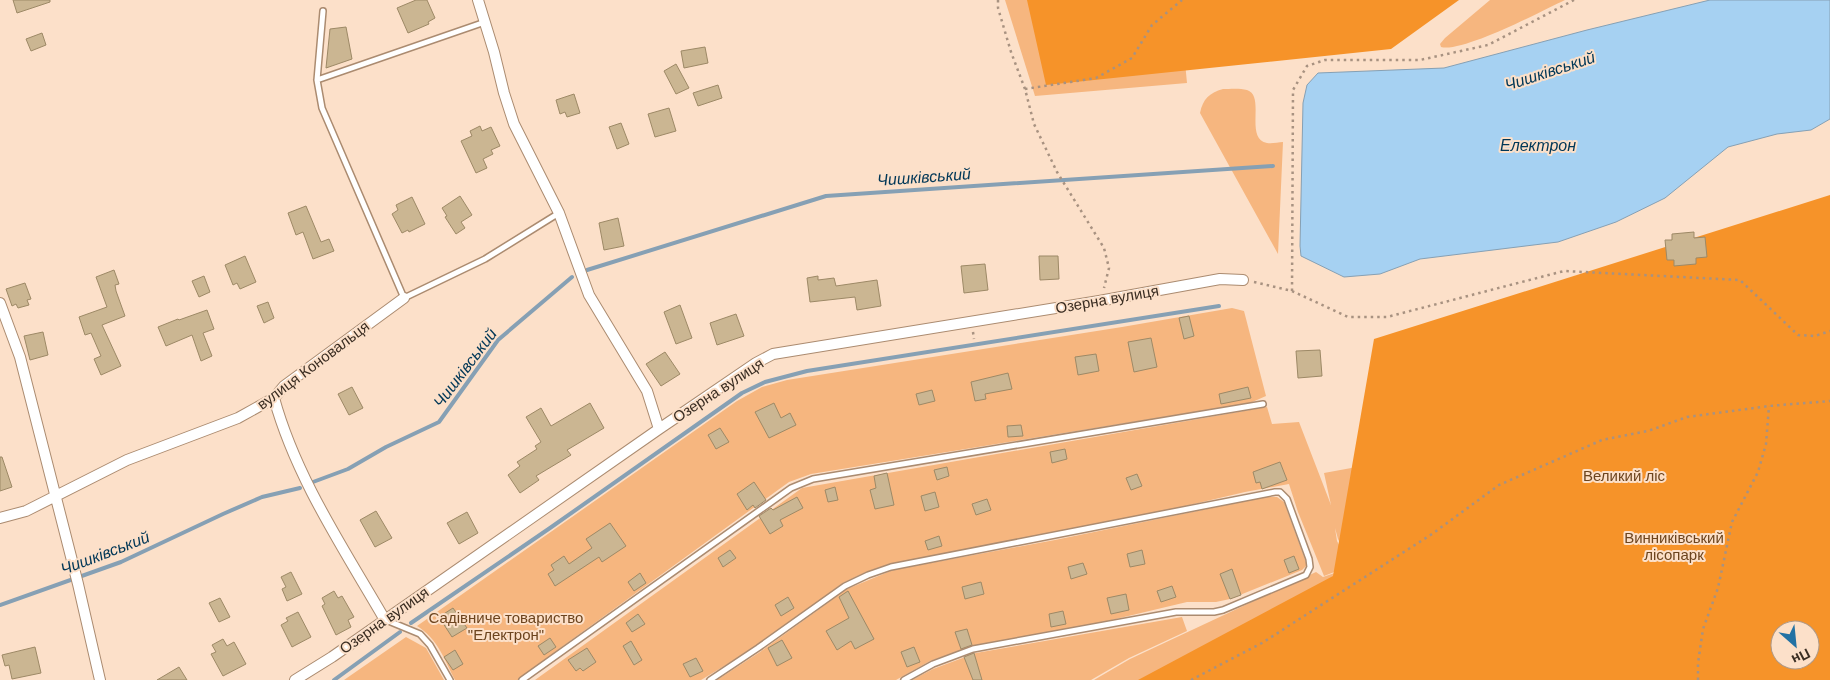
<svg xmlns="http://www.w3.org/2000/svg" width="1830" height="680" viewBox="0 0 1830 680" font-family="Helvetica,sans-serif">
	<rect width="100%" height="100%" fill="#fce0c9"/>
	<path fill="#f6b67f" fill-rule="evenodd" d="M1005 0H1210L1182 31 1187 83 1035 96Z
		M1490 0H1565C1542 11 1462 53 1441 47L1440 44 1445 38Z
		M1223 89C1230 89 1240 88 1247 90 1266 96 1244 138 1267 143 1272 144 1278 142 1283 142L1278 254 1200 113C1203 99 1209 93 1223 89Z
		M1232 308 1244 311 1266 396 1250 403 811 474 789 482 563 646 519 680H455C444 659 438 639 417 626L737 401 762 387 787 380 1122 327Z
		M1745 396 1830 680H1094L1130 659 1316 572 1323 577 1352 567 1338 539 1335 528 1337 541 1350 566 1324 576 1298 512 1289 484 1245 492 1164 511 889 564 866 572 843 583 759 645 701 680H535L802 488 1267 407 1272 424 1299 422 1331 505 1324 473ZM1780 630H1810V660H1780Z
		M1266 497H1277L1284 502 1307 565 1302 570 1230 599 1216 602H1187L1078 628 977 645 930 661 896 680H717L760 652 847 589 893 570 1055 540Z
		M1182 617 1187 631 1129 658 1091 680H912L933 669 976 653Z
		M406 637 426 648 444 680H344Z"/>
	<path fill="#f69329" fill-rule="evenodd" d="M1027 0H1459L1391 49 1046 85Z
		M1830 195V680H1138L1333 576 1374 339ZM1780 630H1810V660H1780Z"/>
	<path fill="#a6d1f2" stroke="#86a0b4" d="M1710 0H1830V119L1811 130 1777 134 1728 147 1665 198 1616 222 1558 242 1420 259 1380 274 1344 277 1301 256 1300 246 1303 103 1307 85 1318 73 1444 68 1587 30Z"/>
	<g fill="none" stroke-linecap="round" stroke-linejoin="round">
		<path stroke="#86a0b4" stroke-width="4" d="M587 270 826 196 1273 166
			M313 482 348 469 386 447 439 422 498 340 572 277
			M0 605 121 562 223 514 262 497 300 488
			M411 623 550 528 742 393 765 382 807 371 1219 306
			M334 680 400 632"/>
	</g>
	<path fill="#cbb692" stroke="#9d8966" d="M13 0H50V2L17 13Z
		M416 0H427L435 18 428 22 429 24 408 33 397 8Z
		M346 27 352 59 326 68 330 29Z
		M42 33 46 45 31 51 26 39Z
		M705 47 708 63 684 68 681 51Z
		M676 64 689 88 676 94 664 71Z
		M718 85 722 98 698 106 693 93Z
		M574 94 580 113 567 117 565 112 560 114 556 100Z
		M669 108 676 131 655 137 648 114Z
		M621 123 629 144 617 149 609 127Z
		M480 126 482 131 491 127 500 146 491 150 493 154 483 159 487 168 476 173 461 141 472 136 470 131Z
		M460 196 472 215 461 222 465 228 456 234 445 217 447 216 442 208Z
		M412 197 425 224 409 232 408 230 402 233 392 214 398 210 396 205Z
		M306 206 321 242 329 239 334 251 313 259 303 232 296 235 288 213Z
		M618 218 624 246 604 250 599 223Z
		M1694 232V238L1705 237 1707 257 1696 258V264L1674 266V260H1667L1665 240H1672V234Z
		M245 256 256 282 240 289 237 283 233 285 225 265Z
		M1039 256H1058L1059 279 1040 280Z
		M985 264 988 290 964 293 961 266Z
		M114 270 119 284 115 285 116 291 125 316 102 325 121 366 101 375 94 359 101 356 91 333 85 335 79 317 107 307 96 277Z
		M204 276 210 292 199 297 192 281Z
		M818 276V280L834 278 836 286 877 280 881 306 857 310 855 297 810 302 807 278Z
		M25 283 31 299 27 300 29 305 18 308 16 304 12 306 6 289Z
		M268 302 274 318 264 323 257 306Z
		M680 305 692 338 676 344 664 312Z
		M207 310 214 329 203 333 212 356 201 361 192 335 166 346 158 327 178 319 179 320Z
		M736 314 744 336 717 345 710 323Z
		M1189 316 1194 336 1184 339 1179 318Z
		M43 332 48 355 30 360 24 336Z
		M1151 338 1157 367 1134 372 1128 342Z
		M1320 350 1322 376 1298 378 1296 351Z
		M665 352 680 374 661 386 646 364Z
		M1096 354 1099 371 1078 375 1075 357Z
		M1008 373 1012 389 985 394 986 399 975 401 971 382Z
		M352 387 363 408 349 415 338 394Z
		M1248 387 1251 398 1221 404 1219 394Z
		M932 390 935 401 919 405 916 394Z
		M590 403 604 428 567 450 571 455 536 476 539 480 520 493 508 475 520 466 517 462 537 449 535 446 541 442 526 417 541 408 551 426Z
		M774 403 781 418 790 413 796 425 769 438 755 412Z
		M1021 425 1023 436 1008 437 1007 426Z
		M720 428 729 442 716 449 708 435Z
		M1065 449 1067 459 1052 463 1050 452Z
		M0 457H2L12 487 0 491Z
		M1280 462 1287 480 1262 489 1260 482 1256 483 1253 472Z
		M947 467 949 476 937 480 934 470Z
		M887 473 894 505 875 509 870 490 876 488 874 476Z
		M1137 474 1142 486 1131 490 1126 478Z
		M754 482 766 500 755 508 753 505 747 510 737 494Z
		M835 487 838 500 828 502 825 490Z
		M935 492 939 507 925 511 921 496Z
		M797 497 803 508 780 520 783 526 770 534 759 516 771 508 773 510Z
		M987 499 991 510 976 515 972 504Z
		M376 511 392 538 375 547 360 520Z
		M467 512 478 533 459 544 447 523Z
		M610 523 626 546 602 562 599 557 555 586 548 574 554 570 551 565 564 556 569 564 592 548 586 539Z
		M939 536 942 546 928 550 925 541Z
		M730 550 736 558 723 567 718 558Z
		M1142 550 1145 564 1130 567 1127 554Z
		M1294 556 1299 569 1289 573 1284 560Z
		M1083 563 1087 574 1071 579 1068 567Z
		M1232 569 1241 595 1230 599 1220 574Z
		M291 572 302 594 287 601 282 589 286 587 281 577Z
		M640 573 646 583 634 591 628 582Z
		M981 582 984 594 965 599 962 587Z
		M1172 586 1176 597 1161 602 1157 591Z
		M334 591 338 598 342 596 354 617 348 620 351 627 336 635 322 606 325 604 322 598Z
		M848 591 874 639 855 649 851 641 837 650 826 631 849 618 839 597Z
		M1126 594 1129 610 1111 614 1107 598Z
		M788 597 794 608 781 616 775 605Z
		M220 598 230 617 219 622 209 603Z
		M453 608 467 628 452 637 439 617Z
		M1063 611 1066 624 1051 627 1049 614Z
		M298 612 311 637 292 647 281 625 288 621 286 618Z
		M638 614 645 624 632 632 626 623Z
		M967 629 972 645 961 649 955 632Z
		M550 638 556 647 544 655 538 646Z
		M223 639 227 646 234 642 246 664 223 676 211 654 216 652 212 645Z
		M782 640 792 658 777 666 768 648Z
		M631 641 642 660 634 665 623 646Z
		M35 647 41 673 12 679 9 665 5 666 2 655Z
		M914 647 920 662 907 667 901 652Z
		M587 648 596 662 583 671 580 668 576 671 568 660Z
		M455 650 463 664 453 670 444 657Z
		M974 653 982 680H973L964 657Z
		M696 658 703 671 690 677 683 664Z
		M179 667 187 680H157Z"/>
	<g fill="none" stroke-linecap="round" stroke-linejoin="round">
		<defs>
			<path id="lane" d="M323 11 317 80 322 108 404 298 485 259 559 213
				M317 80 485 22
				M386 620 420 634 430 645 450 680
				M522 680 791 488 813 479 1263 404
				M710 680 758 648 845 586 868 575 891 567 1275 492H1280L1287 499 1309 559 1310 567 1306 575 1223 610 1214 612H1176L973 649 933 664 904 680"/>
			<path id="street" d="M478 0 494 52 504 93 514 124 559 213 589 295 647 391 659 429
				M0 303 20 357 78 584 100 680
				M274 398C296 478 344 549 385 620
				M0 518 26 511 127 460 238 418 274 398 284 386 404 298
				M295 680 332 657 659 429 756 363 773 354 1099 301 1220 279 1243 280"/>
		</defs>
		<use href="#lane" stroke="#ab8b70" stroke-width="8"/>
		<use href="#street" stroke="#ab8b70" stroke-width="12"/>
		<path stroke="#a89281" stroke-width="2.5" stroke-dasharray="2.5 4" stroke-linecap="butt" d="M998 0V8L1011 52 1025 89 1034 124 1057 172 1104 248 1109 268 1104 288
			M1025 89 1096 78 1132 58 1152 25 1182 0
			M1254 282 1292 291 1348 317H1387L1564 271 1740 280 1798 335 1815 336 1830 331
			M1292 291 1293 90 1307 66 1325 60H1420L1488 45 1574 0
			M973 332 974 339
			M1191 680 1262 643 1432 534 1499 485 1602 440 1648 431 1687 417 1769 406 1830 401
			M1698 680V663L1703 629 1718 588 1732 522 1758 472 1766 444 1769 406"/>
		<use href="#lane" stroke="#fff" stroke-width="5"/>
		<use href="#street" stroke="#fff" stroke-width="10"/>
	</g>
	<g text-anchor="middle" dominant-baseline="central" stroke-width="4" stroke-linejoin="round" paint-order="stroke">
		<g font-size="15" fill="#3a2d22" stroke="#fce0c9">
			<text transform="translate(1107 299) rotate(-10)">Озерна вулиця</text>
			<text transform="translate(313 365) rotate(-37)">вулиця Коновальця</text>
			<text transform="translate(718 390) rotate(-33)">Озерна вулиця</text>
			<text transform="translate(384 620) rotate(-35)">Озерна вулиця</text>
		</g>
		<g font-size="15" fill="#6c441e" stroke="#fce0c9">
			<text x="1624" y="475">Великий ліс</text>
			<text x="1674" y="537">Винниківський<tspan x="1674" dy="17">лісопарк</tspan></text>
			<text x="506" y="617">Садівниче товариство<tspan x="506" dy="17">"Електрон"</tspan></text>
		</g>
		<g font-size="16" font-style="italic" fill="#003757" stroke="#fce0c9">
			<text transform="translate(1550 71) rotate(-18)">Чишківський</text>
			<text x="1538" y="145">Електрон</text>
			<text transform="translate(924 177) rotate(-4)">Чишківський</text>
			<text transform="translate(465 368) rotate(-53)">Чишківський</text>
			<text transform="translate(105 553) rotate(-21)">Чишківський</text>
		</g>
	</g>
	<g transform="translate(1795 645) rotate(153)"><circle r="24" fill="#fce0c9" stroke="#ae9886"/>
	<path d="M0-4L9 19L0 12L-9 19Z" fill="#2372a4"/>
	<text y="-8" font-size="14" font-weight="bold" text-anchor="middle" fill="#3a2d22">Пн</text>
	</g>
</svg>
